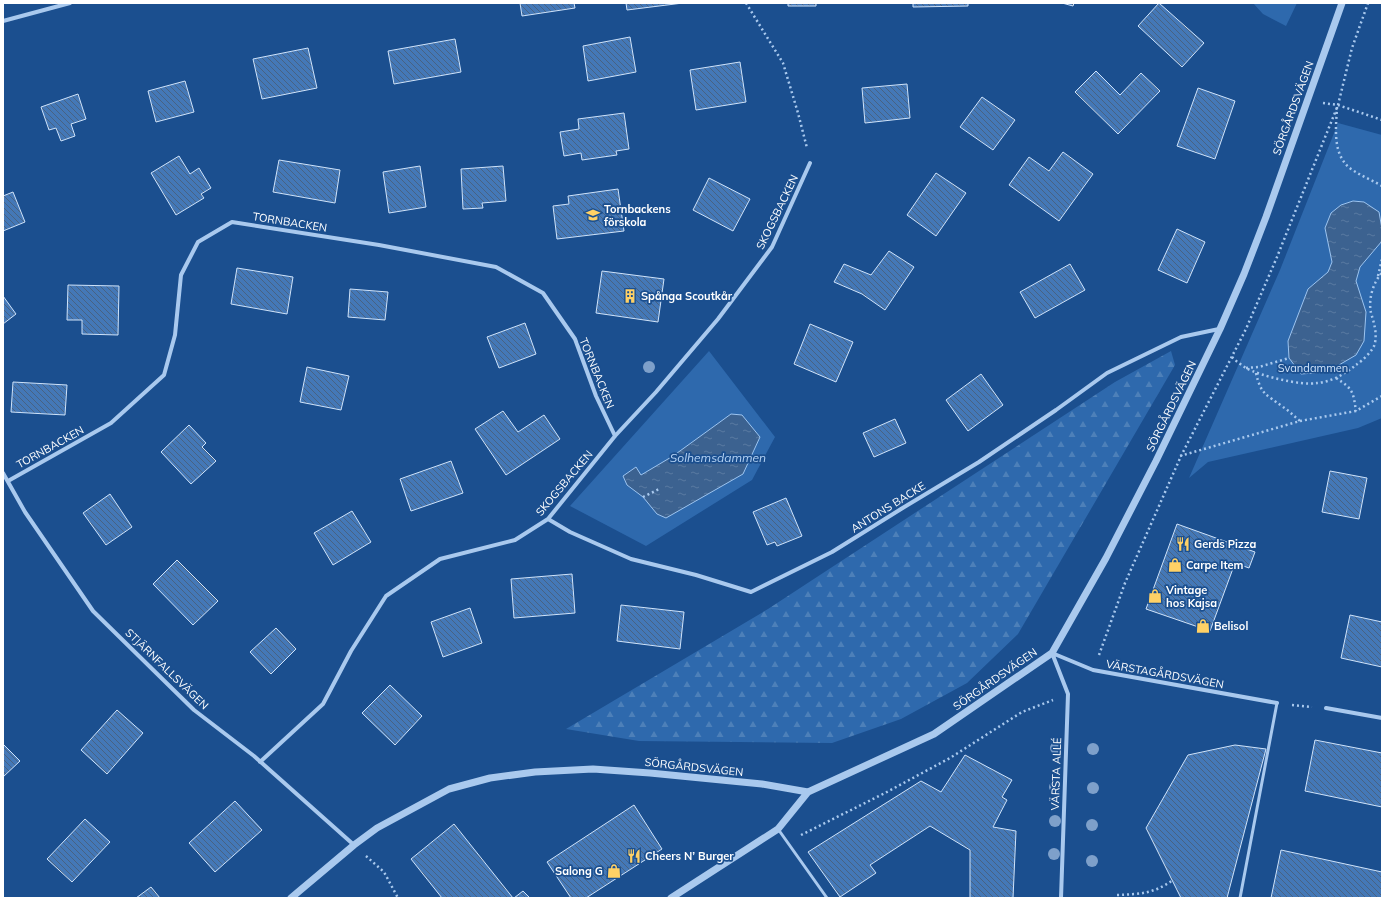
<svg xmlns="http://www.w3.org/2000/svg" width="1385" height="901" viewBox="0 0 1385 901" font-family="Mulish,sans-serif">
	<defs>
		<pattern id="forest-firs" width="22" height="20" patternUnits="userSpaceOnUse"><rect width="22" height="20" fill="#2e69ad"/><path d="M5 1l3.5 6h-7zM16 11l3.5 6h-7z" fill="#4d80b9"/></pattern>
		<pattern id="water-ripples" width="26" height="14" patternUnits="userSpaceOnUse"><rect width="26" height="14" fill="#3c6290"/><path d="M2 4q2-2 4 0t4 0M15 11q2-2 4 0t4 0" fill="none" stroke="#597aa1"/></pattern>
		<pattern id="building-back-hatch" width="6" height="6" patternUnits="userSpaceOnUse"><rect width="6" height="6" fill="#4478b7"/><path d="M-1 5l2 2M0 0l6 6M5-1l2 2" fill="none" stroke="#486282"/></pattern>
	</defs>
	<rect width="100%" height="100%" fill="#1b4f8f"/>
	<path fill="#2e69ad" d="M1253 3H1297L1286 26 1263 14Z
		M1338 123 1382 135V418L1358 428 1208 462 1189 478 1280 270Z
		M709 351 775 437 752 480 646 546 570 506Z"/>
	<path fill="url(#forest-firs)" d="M1171 351 1175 365 1018 634 967 683 901 719 832 743 639 741 566 729 768 609 1115 382Z"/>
	<path fill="url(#water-ripples)" stroke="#9cc4f0" d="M1353 201 1364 202 1379 212 1382 229V241L1360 267 1356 281 1366 312 1364 341 1356 355 1327 372 1301 374 1289 358 1288 341 1308 289 1328 272 1332 262 1325 228 1331 213 1341 205Z
		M731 414 742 415 760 437 743 474 666 518 657 514 643 497 627 485 623 476 636 467 641 475 673 456Z"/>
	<path fill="url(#building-back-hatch)" stroke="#cfe3fa" d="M520 3H574L575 8 522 16Z
		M626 3H683L627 10Z
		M788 3H816V6H788Z
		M913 3H968V6L913 7Z
		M1062 3H1074L1073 6Z
		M1159 3 1204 43 1182 67 1138 26Z
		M630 37 636 72 588 81 583 46Z
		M455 39 461 72 394 84 388 51Z
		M308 48 317 88 262 99 253 59Z
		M740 62 746 102 696 110 690 70Z
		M1096 71 1120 95 1141 73 1160 91 1118 134 1075 92Z
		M185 81 194 112 156 122 148 91Z
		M907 84 910 118 865 123 862 88Z
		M1198 88 1235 101 1215 159 1177 146Z
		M78 94 86 119 71 124 75 136 61 141 56 128 49 130 41 107Z
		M982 97 1015 120 993 150 960 127Z
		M624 113 629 149 616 151 617 155 582 160 581 153 564 156 560 132 579 129 578 119Z
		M1063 152 1093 174 1059 221 1009 185 1029 157 1049 171Z
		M179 156 190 174 199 168 211 188 201 194 204 198 176 215 151 173Z
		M279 160 340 170 335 203 273 192Z
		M420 166 426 207 389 213 383 172Z
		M503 166 506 201 482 203 483 208 463 209 461 169Z
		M936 173 966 193 936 236 907 215Z
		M709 178 750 199 733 231 693 210Z
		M618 189 624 231 557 239 553 206 569 204 568 196Z
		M13 192 25 222 3 231V196Z
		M1177 229 1205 242 1187 283 1158 270Z
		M889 251 914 267 885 310 862 294 834 282 844 264 871 275Z
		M1070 264 1085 290 1035 318 1020 292Z
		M237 268 293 277 287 314 231 304Z
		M602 271 664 279 658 322 596 313Z
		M68 285 119 286 118 335 82 334V320H67Z
		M350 289 388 292 385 320 348 317Z
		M3 296 16 314 3 324Z
		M525 323 536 354 499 368 487 337Z
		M810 324 853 342 836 382 794 364Z
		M307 367 349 376 341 410 300 402Z
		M981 374 1003 405 968 431 946 400Z
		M13 382 67 385 65 415 11 412Z
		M503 411 518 432 544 415 560 439 506 475 475 429Z
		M895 419 906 443 874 457 863 433Z
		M189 425 206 443 202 447 216 461 191 484 161 452Z
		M451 461 463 493 411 511 400 479Z
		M1330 471 1367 478 1359 519 1322 512Z
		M110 494 132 527 106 545 83 513Z
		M786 498 802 536 777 546 775 542 767 545 753 512Z
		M352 511 371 542 333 565 314 533Z
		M1177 524 1255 552 1249 568 1235 563 1210 631 1146 609Z
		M177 560 218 601 193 625 153 584Z
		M572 574 575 613 514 618 511 579Z
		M621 605 684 612 680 649 617 641Z
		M470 608 482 643 443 657 431 622Z
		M1350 615 1382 622V667L1341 658Z
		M276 628 296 649 271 674 250 652Z
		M390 685 422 716 395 745 362 713Z
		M117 710 143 733 107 774 81 750Z
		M1315 740 1382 753V807L1305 791Z
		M3 744 20 761 3 777Z
		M1235 745 1266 749 1227 898H1181L1146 828 1188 755Z
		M965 755 1012 780 1002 797 1007 800 993 827 1016 831 1013 898H970V850L930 826 870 865 876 873 840 897 808 852 921 781 941 792Z
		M235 801 262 830 215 872 189 843Z
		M634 805 662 849 586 898H571L547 862Z
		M85 819 110 842 72 882 47 859Z
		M454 824 513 898H442L411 859Z
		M1281 850 1382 872V898H1271Z
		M151 887 160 898H136Z
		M523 891 530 898H514Z"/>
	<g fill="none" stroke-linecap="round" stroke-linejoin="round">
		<path stroke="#a9c9ee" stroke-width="2.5" stroke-dasharray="2 3" stroke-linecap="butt" d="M746 3 783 63 798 113 807 148
			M1323 103 1338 105 1382 120
			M1337 107C1336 128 1332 155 1351 169 1361 176 1372 180 1382 186
			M1378 276 1382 259
			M1232 357C1236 361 1241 365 1246 368 1260 376 1302 386 1317 383 1331 382 1345 374 1356 365 1362 361 1374 350 1375 343 1377 332 1374 323 1371 313 1368 300 1373 282 1382 273
			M1246 368 1259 367 1289 358
			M1256 373C1261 395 1266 394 1283 407 1289 411 1294 416 1300 421
			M1336 378C1353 389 1353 391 1356 411
			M1180 456 1300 421 1356 411 1382 396
			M643 497 659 489
			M1099 655 1125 583 1181 456 1246 329 1277 257 1338 105 1352 48 1368 3
			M1292 705 1312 707
			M801 835 885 793 950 758 1022 712 1053 700
			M366 856 384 872 398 898
			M1117 895C1140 894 1153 894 1173 880"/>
		<path stroke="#a9c9ee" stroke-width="3" d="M778 829 827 898
			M1240 898 1277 703"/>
		<path stroke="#a9c9ee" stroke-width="4" d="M3 21 70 3
			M3 473 25 512 93 611 194 710 254 756 354 845
			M8 481 111 423 164 375 175 335 181 275 198 242 232 222 379 245 496 267 543 293 575 339 596 396 615 436
			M548 519 570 532 631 559 696 575 751 592 832 552 901 509 979 462 1056 410 1107 373 1181 337 1219 329
			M1052 653 1068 694 1061 898
			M1052 653 1093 670 1277 703
			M1326 708 1382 718
			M260 762 323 704 351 651 386 596 440 559 515 540 548 519 615 436 656 392 718 319 772 247 810 163"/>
		<path stroke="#a9c9ee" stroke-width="7" d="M291 898 354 845 377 828 449 789 490 778 535 772 593 769 650 773 762 784 808 792 934 734 1052 653 1106 558 1156 461 1220 329 1244 274 1266 217 1342 3
			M671 898 778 829 808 792"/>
	</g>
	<g fill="#7ea0ca">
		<circle cx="649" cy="367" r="6"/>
		<circle cx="1056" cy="748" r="6"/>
		<circle cx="1093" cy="749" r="6"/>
		<circle cx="1055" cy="787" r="6"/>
		<circle cx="1093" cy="788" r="6"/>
		<circle cx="1055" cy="821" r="6"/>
		<circle cx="1092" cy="825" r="6"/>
		<circle cx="1054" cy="854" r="6"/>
		<circle cx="1092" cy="861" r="6"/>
	</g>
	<defs>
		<symbol id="school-bare" viewBox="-9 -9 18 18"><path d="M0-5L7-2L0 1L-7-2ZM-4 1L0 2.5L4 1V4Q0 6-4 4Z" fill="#ffd166" stroke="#1b4f8f" stroke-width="2.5" paint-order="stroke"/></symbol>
		<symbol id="building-bare" viewBox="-9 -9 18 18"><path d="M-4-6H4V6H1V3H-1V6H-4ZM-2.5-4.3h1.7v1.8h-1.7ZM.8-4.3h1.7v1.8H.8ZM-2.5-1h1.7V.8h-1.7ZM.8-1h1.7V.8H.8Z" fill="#ffd166" stroke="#1b4f8f" stroke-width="2.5" paint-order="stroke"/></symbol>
		<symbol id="restaurant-bare" viewBox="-9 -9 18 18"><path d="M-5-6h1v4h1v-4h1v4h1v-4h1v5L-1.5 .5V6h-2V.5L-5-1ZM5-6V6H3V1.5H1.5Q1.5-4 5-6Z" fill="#ffd166" stroke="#1b4f8f" stroke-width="2.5" paint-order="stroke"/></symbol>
		<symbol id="shop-bare" viewBox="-9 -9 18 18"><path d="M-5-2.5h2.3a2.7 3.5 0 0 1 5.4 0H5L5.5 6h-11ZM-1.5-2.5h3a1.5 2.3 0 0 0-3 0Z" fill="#ffd166" stroke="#1b4f8f" stroke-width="2.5" paint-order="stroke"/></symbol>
	</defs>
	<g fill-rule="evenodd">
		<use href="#school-bare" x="583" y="205" width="20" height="20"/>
		<use href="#building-bare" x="620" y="286" width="20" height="20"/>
		<use href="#restaurant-bare" x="1173" y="534" width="20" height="20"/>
		<use href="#shop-bare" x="1165" y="555" width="20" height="20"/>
		<use href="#shop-bare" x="1145" y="586" width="20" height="20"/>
		<use href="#shop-bare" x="1193" y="616" width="20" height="20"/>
		<use href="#restaurant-bare" x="624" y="846" width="20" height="20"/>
		<use href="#shop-bare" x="604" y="861" width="20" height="20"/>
	</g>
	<g text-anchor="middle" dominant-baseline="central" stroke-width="3.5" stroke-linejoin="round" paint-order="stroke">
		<g font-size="11" fill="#fff" stroke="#1b4f8f">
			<text transform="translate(1293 108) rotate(-70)">SÖRGÅRDSVÄGEN</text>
			<text transform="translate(777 212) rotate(-64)">SKOGSBACKEN</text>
			<text transform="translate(290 222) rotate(9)">TORNBACKEN</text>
			<text transform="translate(597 373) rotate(68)">TORNBACKEN</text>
			<text transform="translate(1171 406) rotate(-64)">SÖRGÅRDSVÄGEN</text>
			<text transform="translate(50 447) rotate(-29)">TORNBACKEN</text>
			<text transform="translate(564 483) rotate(-50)">SKOGSBACKEN</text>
			<text transform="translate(888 507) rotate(-32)">ANTONS BACKE</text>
			<text transform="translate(167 669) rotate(44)">STJÄRNFALLSVÄGEN</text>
			<text transform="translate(1165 674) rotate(10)">VÄRSTAGÅRDSVÄGEN</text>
			<text transform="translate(995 679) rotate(-35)">SÖRGÅRDSVÄGEN</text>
			<text transform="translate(694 767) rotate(6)">SÖRGÅRDSVÄGEN</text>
			<text transform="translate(1056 774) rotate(-88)">VÄRSTA ALLÉ</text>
		</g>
		<g font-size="11" font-weight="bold" fill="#fff" stroke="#1b4f8f" text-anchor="start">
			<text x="604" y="209">Tornbackens<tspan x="604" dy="13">förskola</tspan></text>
			<text x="641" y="296">Spånga Scoutkår</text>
			<text x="1194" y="544">Gerds Pizza</text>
			<text x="1186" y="565">Carpe Item</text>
			<text x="1166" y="590">Vintage<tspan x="1166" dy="13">hos Kajsa</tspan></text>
			<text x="1214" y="626">Belisol</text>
			<text x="645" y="856">Cheers N’ Burger</text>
			<text x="603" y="871" text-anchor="end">Salong G</text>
		</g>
		<g font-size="11" fill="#cfe3fa" stroke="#1b4f8f">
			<text x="1313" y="368">Svandammen</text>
		</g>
		<g font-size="12" font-style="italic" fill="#b5d3f5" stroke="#1b4f8f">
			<text x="718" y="457">Solhemsdammen</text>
		</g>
	</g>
	<rect width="1385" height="901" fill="none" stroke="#ffffff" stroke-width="8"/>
</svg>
